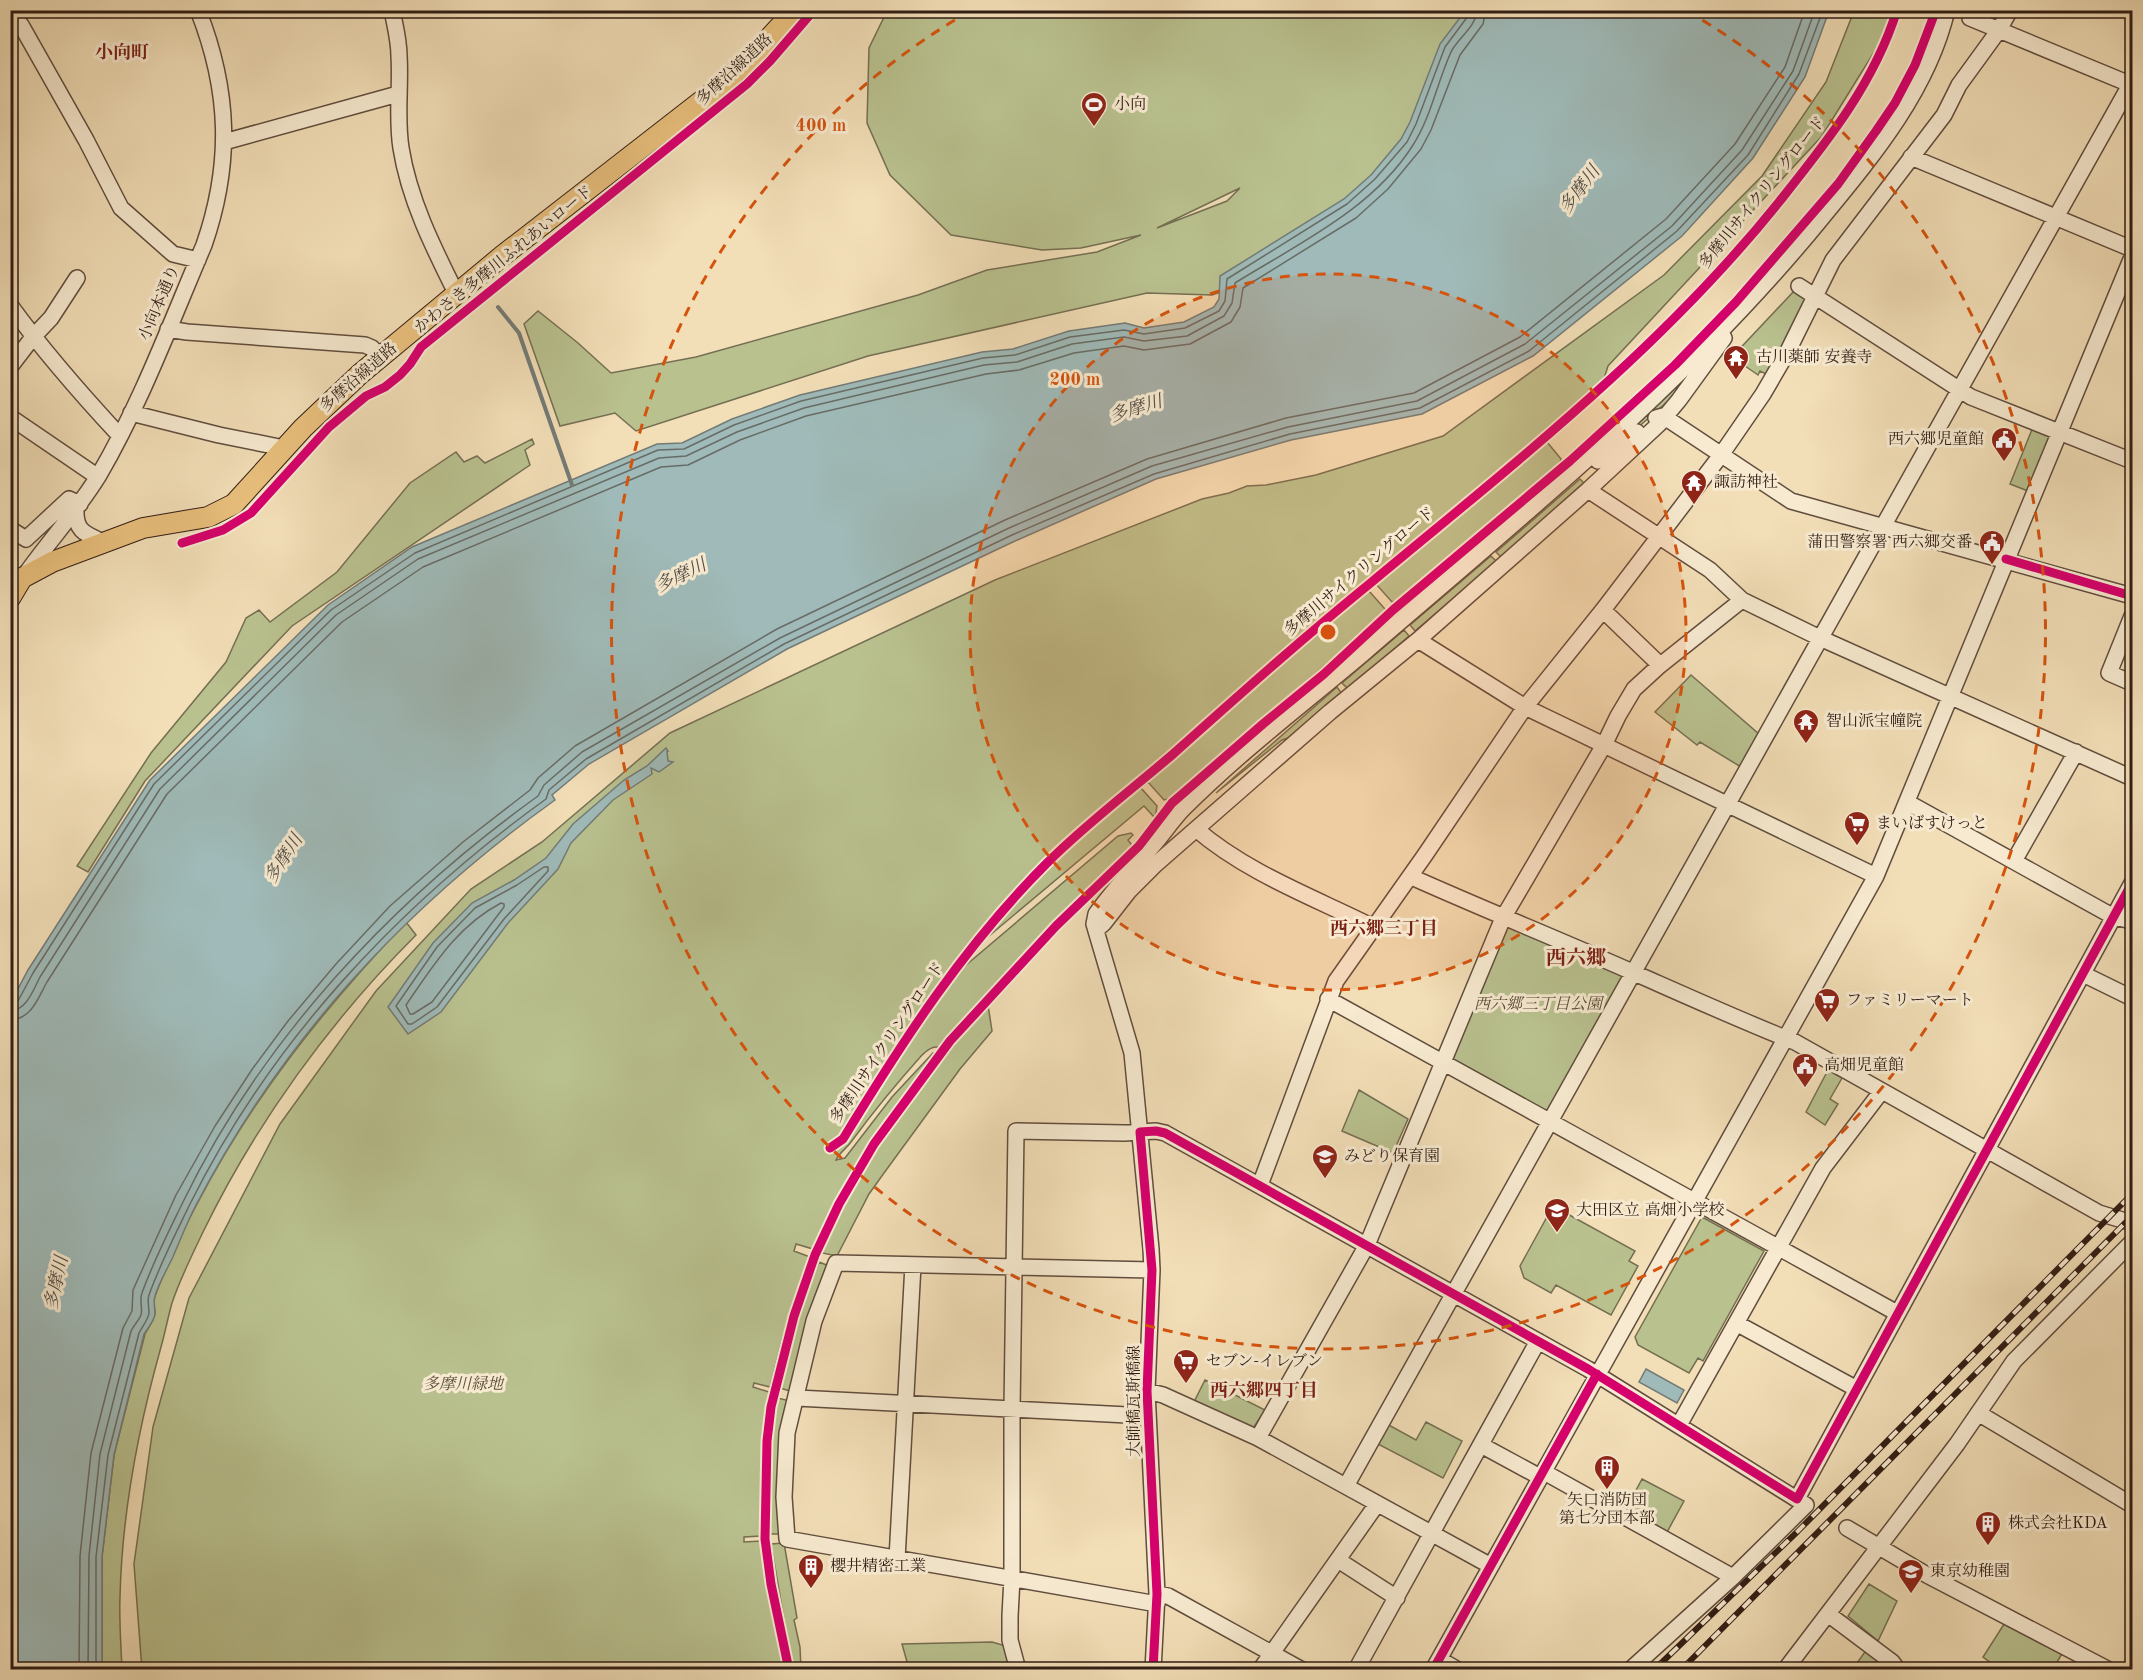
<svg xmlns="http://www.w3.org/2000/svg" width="2143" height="1680" viewBox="0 0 2143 1680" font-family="'Old Standard TT','Noto Serif JP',serif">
	<rect width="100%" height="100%" fill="#f2deb7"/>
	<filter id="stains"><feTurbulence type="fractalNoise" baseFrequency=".00333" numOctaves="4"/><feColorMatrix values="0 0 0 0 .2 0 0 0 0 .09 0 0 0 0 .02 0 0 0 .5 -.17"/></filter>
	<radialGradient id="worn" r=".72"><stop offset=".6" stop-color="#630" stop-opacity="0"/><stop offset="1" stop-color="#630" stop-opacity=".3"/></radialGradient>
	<path fill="#b9c18f" stroke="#756f52" stroke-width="1.5" fill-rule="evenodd" d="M887 11H1589L1305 264 1212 295 1147 293 868 356 636 431 615 413 560 426 524 324 538 311 578 343 611 373 696 357 918 295 987 270 1097 252 1141 235 1081 248 1042 250 951 235 890 175 867 123 869 48ZM1240 188 1227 201 1157 228Z
		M1854 11H1893L1886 33 1822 136 1608 366 1599 395 1547 442 1561 459 1559 466 1400 600 1392 602 1376 584 1369 591 1385 609 1381 617 1171 798 1164 800 1148 782 1141 788 1157 806 1155 818 1144 806 977 946 959 971 1118 836 1131 833 1133 835 1128 840 1134 848 1047 933 970 1014 941 1048C933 1045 928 1050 922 1055 897 1083 873 1112 851 1142 846 1149 839 1153 836 1160L845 1158 892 1097 933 1053 935 1054 936 1055 900 1102 858 1162 813 1249 796 1244 794 1251 810 1257 782 1340 770 1387 754 1383 753 1387 769 1392 763 1440 761 1536 744 1537V1542L761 1541 767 1585 785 1669 142 1670 134 1564 153 1427 189 1298 280 1124 376 991 471 889 542 842 670 733 995 580 1202 499 1229 493 1247 486 1266 485 1316 475 1443 436 1664 275 1762 176 1826 82Z
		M1795 290 1809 299 1768 375 1760 371 1758 375 1732 357Z
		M1704 359 1672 402 1666 403 1613 449 1602 456Z
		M2033 427 2051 435 2028 491 2010 484Z
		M532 439 534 444 525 450 530 465 292 626 145 781 88 872 77 866 151 753 226 662 246 618 259 610 270 622 337 572 410 483 456 452 464 462 477 456 485 463Z
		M1580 479 1584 483 1579 490 1502 558 1496 552Z
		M1491 556 1497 562 1415 631 1410 625Z
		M1404 630 1409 636 1348 689 1342 683Z
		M1691 675 1760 735 1741 767 1700 742 1697 745 1655 712Z
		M1337 687 1342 694 1288 738 1282 740 1216 793Z
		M406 922 416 935C330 1021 256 1123 203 1232 192 1255 180 1279 172 1303 168 1317 165 1333 161 1347 138 1429 122 1512 120 1597 119 1621 121 1645 122 1669L102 1670V1557L114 1455 145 1334C148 1328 154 1321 155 1314 155 1308 153 1302 155 1296 166 1267 182 1232 197 1204 254 1095 322 1011 406 922Z
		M1510 926 1622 974 1623 980 1548 1111H1542L1454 1061 1452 1055 1504 929Z
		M988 1005 992 1031 960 1069 884 1173 869 1194 837 1256 822 1253C824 1240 834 1227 839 1215 876 1141 933 1067 988 1005Z
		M1828 1070 1842 1078 1830 1099 1838 1104 1825 1125 1806 1112Z
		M1359 1090 1408 1119 1393 1153 1342 1131Z
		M1553 1206 1635 1251 1629 1261 1638 1266 1611 1315 1556 1285 1551 1293 1524 1278 1520 1266Z
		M1702 1217 1764 1251 1703 1361 1698 1358 1689 1373 1638 1345 1635 1337Z
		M819 1262 829 1266 793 1392 780 1388 799 1312Z
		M1205 1380 1265 1410 1252 1430 1193 1404Z
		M777 1398 791 1401 783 1534H770L771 1436Z
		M1426 1422 1462 1441 1443 1478 1376 1443 1387 1424 1416 1440Z
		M1642 1479 1684 1501 1666 1534 1625 1511Z
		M784 1543 797 1618 794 1620 800 1647 801 1669H794L790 1654 771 1544Z
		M1869 1584 1897 1601 1878 1641 1848 1616Z
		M2006 1621 2063 1652 2053 1669H1999L1983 1657Z
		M992 1642 1006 1646 1012 1669H909L902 1644Z
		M1867 1649 1892 1670H1852Z"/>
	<path fill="#9fbab8" stroke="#737b77" stroke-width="1.5" d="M1465 11H1829L1805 77 1753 158 1682 236 1533 356 1422 414 1291 440 1156 479 1015 541 787 649 589 764 552 795 555 800C404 908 283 1039 196 1205 187 1222 180 1241 172 1259 166 1271 159 1283 155 1296 153 1302 155 1308 155 1314 154 1321 148 1328 144 1334L114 1455 102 1557V1669H11V1002L28 970 150 780 328 605 412 547 657 444 682 443 732 419 800 395 982 352 1013 349 1069 331 1125 323 1144 328 1184 322 1214 307 1219 299 1220 276 1344 199 1371 175 1401 139 1410 122 1440 44Z
		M666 748 668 751H667L668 761 673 762 659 772 651 768 652 774 613 800 571 843 558 869 508 923 441 1012 408 1034 388 1007 433 943 472 903 514 880 546 858 573 824 624 780 647 766Z
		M1646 1369 1684 1390 1677 1403 1639 1382Z"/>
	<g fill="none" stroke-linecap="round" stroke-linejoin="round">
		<path stroke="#686c66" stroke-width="1.5" d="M544 867H548V871L504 919 437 1007 412 1024H408L396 1006 437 947 475 908 517 885Z
			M501 903 504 904V907L432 1002 413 1014H410L406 1005C433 966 457 926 501 903Z
			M10 1004 18 1001 33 973 154 784 331 610 415 553 658 450 684 449 734 425 801 401 983 358 1015 355 1070 337 1124 330 1144 334 1185 328 1219 311 1225 301 1227 279 1347 204 1375 179 1407 142 1416 124 1445 47 1468 16 1469 10
			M10 1011C27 1010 33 990 40 977L160 789 336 615 418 559 659 458 686 456 737 432 804 408 984 365 1017 362 1072 344 1124 337 1144 341 1187 336 1224 316 1232 303 1235 283C1296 245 1373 209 1413 145 1431 117 1437 83 1451 52 1458 38 1476 27 1477 10
			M10 1020C32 1019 38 998 47 982L167 794 342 622 423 567 661 467 688 465 740 440 806 416 986 374 1019 370 1074 353 1124 346 1144 350 1190 344 1231 322 1240 307 1243 288 1356 218 1388 189 1421 149 1431 130 1460 55 1483 24 1486 10
			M79 1670 80 1556 91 1453 123 1328 132 1311 133 1290 176 1195 215 1126 253 1068 288 1021 336 964 390 906 463 842 530 790 538 778 575 746 777 629 1005 520 1147 459 1286 418 1414 393 1520 337 1666 219 1735 144 1785 67 1805 10
			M88 1670 89 1556 100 1454 131 1331C134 1325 139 1320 141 1315 143 1308 139 1300 142 1293 153 1262 169 1231 183 1202 262 1039 392 901 538 796L544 785 582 752 780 638 1009 528 1152 466 1288 427 1417 401 1525 344 1672 226 1742 150 1793 71 1815 10
			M96 1670V1557L108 1455 139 1333C142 1327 148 1320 149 1313 149 1306 147 1301 149 1295 160 1264 176 1233 190 1204 271 1041 399 905 546 799L549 790 586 759 784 644 1012 535 1154 474 1290 434 1420 408 1529 351 1677 231 1748 155 1799 74 1823 10"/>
		<path stroke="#737b77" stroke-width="4" d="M498 307 519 333 572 485"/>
		<defs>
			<path id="minor" d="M392 10C395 26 399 40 399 56 401 86 396 117 401 148 409 199 433 247 456 293
				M1970 10V18L2132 85
				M10 12 21 25 86 140 121 208 173 254 198 260
				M224 142 398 94
				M1911 157 2132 249
				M1799 286 1971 397 2132 461
				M10 305C44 352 81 394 120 436
				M168 329 187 332 365 345 372 348 381 357
				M10 367 33 337 51 318 77 278
				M131 413 219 435 284 448
				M10 417 98 477
				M1656 418 1663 416 1791 501 2132 596
				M1598 461 1637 432
				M1588 490 1710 570 1742 600 1820 638 2132 778
				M76 509C75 531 85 534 103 542
				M10 529 26 539 69 499 80 504
				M25 575C49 541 77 511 99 475 141 403 171 322 204 245 232 164 230 91 198 10
				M1603 610 1660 665
				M2132 616 2109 673 2132 683
				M1418 640 1525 707 1876 876
				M1907 802 2114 917 2132 921
				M1196 829C1247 873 1313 897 1373 927
				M2014 861 2076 752
				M1411 875 1416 879C1490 912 1565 942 1639 975 1691 998 1742 1021 1795 1042L2099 1213 2132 1223
				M1096 930 1104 923 1129 891 1156 864 1330 712 1418 640 1588 490 1659 424 1679 400 1724 338 1722 334
				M2083 974 2132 998
				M1328 999 1897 1313
				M1260 1185 1336 981 1425 855 1525 707 1603 610 1721 455 1763 394 1788 351 1833 260 1944 115 1959 85 1999 30 2010 10
				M1152 1270 836 1263 814 1321 787 1433 784 1497 787 1539 1157 1604
				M1736 1323 1855 1388
				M1147 1391 1163 1395 1258 1438 1491 1566
				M797 1398 1147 1416
				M1978 1413 2132 1505
				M1679 1425 1823 1168 1881 1092
				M1258 1438 1367 1245 1503 918 1604 745 1618 716 1634 689 1658 667 1742 600
				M1481 1445 1540 1477
				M1544 1472 1733 1577
				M1346 1486 2130 85
				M1797 1499 2132 883
				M1847 1528 1927 1575 2109 1670
				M897 1559 913 1265
				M1338 1560 1397 1598
				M1157 1594 1168 1596 1302 1670
				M1828 1614 1892 1662 1898 1670
				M1439 1659 1458 1670
				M1018 1670 1010 1640V1616L1012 1578V1409L1016 1131 1124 1133 1156 1131 1165 1133 1588 1369 1806 1505 1733 1577 1630 1670
				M1153 1670 1157 1594 1147 1391 1152 1270 1151 1249 1132 1053 1094 924 1096 914C1114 889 1136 865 1156 842 1166 830 1174 818 1184 808 1241 751 1305 703 1365 652 1524 515 1688 382 1821 219 1872 157 1928 91 1947 10
				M1260 1670 1377 1504
				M1356 1670 1538 1341
				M1433 1670 1876 876 2132 257
				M1785 1670 1957 1444 2014 1361 2132 1242"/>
			<path id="major" d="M10 598 22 578 52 562 143 528 208 517 234 504 303 428 360 374 502 256 717 89 748 61 795 10"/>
		</defs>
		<use href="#minor" stroke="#614d3e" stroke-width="18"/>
		<use href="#major" stroke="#311d15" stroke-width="22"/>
		<use href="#minor" stroke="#f7ead0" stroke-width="15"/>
		<use href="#major" stroke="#e9bf7c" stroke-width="20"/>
		<defs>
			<path id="rail" d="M1654 1670 1798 1531 2132 1194
				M1681 1670 2132 1216"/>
		</defs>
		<use href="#rail" stroke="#311d15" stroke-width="6"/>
		<use href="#rail" stroke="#f7ead0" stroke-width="4" stroke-dasharray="11" stroke-linecap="butt"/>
		<defs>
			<path id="cycleway" d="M182 543 223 530 251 513 329 427 366 396 385 387 400 375 410 364 421 347 747 84 770 61 814 10
				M2006 559 2132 596
				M830 1148 843 1139C904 1039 964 946 1047 863 1086 824 1130 791 1172 755 1238 696 1304 637 1373 581 1516 462 1662 348 1779 202 1826 143 1874 84 1897 10
				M789 1670 771 1584 765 1539 767 1441 771 1407 794 1316 815 1255 839 1204 874 1144 950 1041 1056 926 1139 846 1172 803 1263 724 1324 674 1393 610 1570 461 1675 365 1736 302 1838 184 1876 131 1895 103 1915 65 1936 10
				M1153 1670 1157 1594 1147 1391 1152 1270 1140 1132 1156 1131 1165 1133 1588 1369 1797 1499 2132 883
				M1433 1670 1597 1374"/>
		</defs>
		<use href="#cycleway" stroke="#f7ead0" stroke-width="13"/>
		<use href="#cycleway" stroke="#d6006c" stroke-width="9"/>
	</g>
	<circle cx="1328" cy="632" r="358" fill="#d6530d" fill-opacity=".12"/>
	<g fill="none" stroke="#d6530d" stroke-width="3" stroke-dasharray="10 8">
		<circle cx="1328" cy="632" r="358"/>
		<path d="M1687 11A717 717 0 1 1 970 11"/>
	</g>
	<defs>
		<symbol id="stadium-pin" viewBox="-11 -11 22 30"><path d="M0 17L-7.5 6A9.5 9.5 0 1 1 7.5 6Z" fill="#8f2418" stroke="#f7ead0"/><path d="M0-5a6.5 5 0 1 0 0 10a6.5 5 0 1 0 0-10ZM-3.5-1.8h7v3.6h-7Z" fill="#fff"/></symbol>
		<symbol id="temple-pin" viewBox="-11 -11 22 30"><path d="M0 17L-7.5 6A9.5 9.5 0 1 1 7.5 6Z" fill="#8f2418" stroke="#f7ead0"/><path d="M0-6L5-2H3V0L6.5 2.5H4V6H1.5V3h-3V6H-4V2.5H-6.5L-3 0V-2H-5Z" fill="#fff"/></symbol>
		<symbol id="civic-pin" viewBox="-11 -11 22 30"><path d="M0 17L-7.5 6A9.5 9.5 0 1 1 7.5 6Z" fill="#8f2418" stroke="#f7ead0"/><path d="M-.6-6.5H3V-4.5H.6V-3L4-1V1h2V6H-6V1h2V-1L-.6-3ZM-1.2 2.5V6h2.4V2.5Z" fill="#fff"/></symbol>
		<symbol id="supermarket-pin" viewBox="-11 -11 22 30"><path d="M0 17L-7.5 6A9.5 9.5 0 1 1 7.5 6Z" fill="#8f2418" stroke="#f7ead0"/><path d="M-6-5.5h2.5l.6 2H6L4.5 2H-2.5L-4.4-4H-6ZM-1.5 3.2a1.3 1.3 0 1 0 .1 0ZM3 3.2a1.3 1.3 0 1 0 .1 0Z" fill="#fff"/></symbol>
		<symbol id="school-pin" viewBox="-11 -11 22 30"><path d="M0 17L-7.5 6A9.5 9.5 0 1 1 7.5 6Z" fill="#8f2418" stroke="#f7ead0"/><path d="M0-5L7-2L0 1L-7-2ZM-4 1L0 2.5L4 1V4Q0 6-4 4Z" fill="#fff"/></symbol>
		<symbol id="building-pin" viewBox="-11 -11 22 30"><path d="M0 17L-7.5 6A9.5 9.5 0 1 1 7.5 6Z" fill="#8f2418" stroke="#f7ead0"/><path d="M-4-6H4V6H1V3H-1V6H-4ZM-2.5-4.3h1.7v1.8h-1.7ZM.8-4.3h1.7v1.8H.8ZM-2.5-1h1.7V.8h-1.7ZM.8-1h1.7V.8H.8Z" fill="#fff"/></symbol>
	</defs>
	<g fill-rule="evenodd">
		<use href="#stadium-pin" x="1079" y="90" width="30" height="40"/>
		<use href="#temple-pin" x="1721" y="343" width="30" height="40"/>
		<use href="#civic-pin" x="1989" y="425" width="30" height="40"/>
		<use href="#temple-pin" x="1679" y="468" width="30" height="40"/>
		<use href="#civic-pin" x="1977" y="528" width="30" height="40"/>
		<use href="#temple-pin" x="1791" y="707" width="30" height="40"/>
		<use href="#supermarket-pin" x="1842" y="809" width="30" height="40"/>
		<use href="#supermarket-pin" x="1812" y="986" width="30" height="40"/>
		<use href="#civic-pin" x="1790" y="1051" width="30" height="40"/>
		<use href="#school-pin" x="1310" y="1142" width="30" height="40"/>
		<use href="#school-pin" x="1542" y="1196" width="30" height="40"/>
		<use href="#supermarket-pin" x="1171" y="1347" width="30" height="40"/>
		<use href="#building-pin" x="1592" y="1453" width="30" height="40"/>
		<use href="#building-pin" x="1973" y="1509" width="30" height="40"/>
		<use href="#building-pin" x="796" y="1552" width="30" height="40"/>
		<use href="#school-pin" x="1896" y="1557" width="30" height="40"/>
	</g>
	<g text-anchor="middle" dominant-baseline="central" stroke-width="6" stroke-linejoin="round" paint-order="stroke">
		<g font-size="16" fill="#311d15" stroke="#f7ead0">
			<text transform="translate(735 70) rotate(-43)">多摩沿線道路</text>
			<text transform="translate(1763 193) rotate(-51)">多摩川サイクリングロード</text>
			<text transform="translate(504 260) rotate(-39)">かわさき多摩川ふれあいロード</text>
			<text transform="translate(160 303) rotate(-67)">小向本通り</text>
			<text transform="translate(359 378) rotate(-41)">多摩沿線道路</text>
			<text transform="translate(1360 572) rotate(-40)">多摩川サイクリングロード</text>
			<text transform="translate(888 1043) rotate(-56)">多摩川サイクリングロード</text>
			<text transform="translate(1135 1401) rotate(-90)">大師橋瓦斯橋線</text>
		</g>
		<g font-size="16" fill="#311d15" stroke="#f7ead0" text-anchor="start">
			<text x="1114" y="105">小向</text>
			<text x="1756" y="358">古川薬師 安養寺</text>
			<text x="1984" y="440" text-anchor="end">西六郷児童館</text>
			<text x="1714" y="483">諏訪神社</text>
			<text x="1972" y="543" text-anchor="end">蒲田警察署 西六郷交番</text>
			<text x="1826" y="722">智山派宝幢院</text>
			<text x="1876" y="824">まいばすけっと</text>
			<text x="1846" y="1001">ファミリーマート</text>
			<text x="1824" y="1066">高畑児童館</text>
			<text x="1344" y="1157">みどり保育園</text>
			<text x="1576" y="1211">大田区立 高畑小学校</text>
			<text x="1206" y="1362">セブン-イレブン</text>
			<text x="1607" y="1501" text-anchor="middle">矢口消防団<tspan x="1607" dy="18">第七分団本部</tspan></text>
			<text x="2008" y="1524">株式会社KDA</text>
			<text x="830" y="1567">櫻井精密工業</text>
			<text x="1930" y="1572">東京幼稚園</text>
		</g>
		<g font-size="16" font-style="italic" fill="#5a4e3a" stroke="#f7ead0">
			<text x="1538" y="1005">西六郷三丁目公園</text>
			<text x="463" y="1385">多摩川緑地</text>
		</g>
		<g font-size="18" font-weight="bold" fill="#7a1f14" stroke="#f7ead0">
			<text x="122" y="53">小向町</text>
			<text x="1384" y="929">西六郷三丁目</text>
			<text x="1264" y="1391">西六郷四丁目</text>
		</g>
		<g font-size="18" font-style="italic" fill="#524c46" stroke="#f7ead0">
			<text transform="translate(1580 190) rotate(-53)">多摩川</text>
			<text transform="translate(1136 409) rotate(-17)">多摩川</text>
			<text transform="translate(681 576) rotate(-26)">多摩川</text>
			<text transform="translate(284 859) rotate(-57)">多摩川</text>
			<text transform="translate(57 1283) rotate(-78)">多摩川</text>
		</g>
		<g font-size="20" font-weight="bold" fill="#7a1f14" stroke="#f7ead0">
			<text x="1576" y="959">西六郷</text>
		</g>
	</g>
	<circle cx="1328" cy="632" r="9" fill="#d6530d" stroke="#f7ead0" stroke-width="3"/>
	<g font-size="18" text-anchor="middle" font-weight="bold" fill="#d6530d" stroke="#f7ead0" stroke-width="6" stroke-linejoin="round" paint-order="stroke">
		<text x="821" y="131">400 m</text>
		<text x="1075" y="385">200 m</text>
	</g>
	<rect width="2143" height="1680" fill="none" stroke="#f2deb7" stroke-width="36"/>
	<rect x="12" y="12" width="2119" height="1656" fill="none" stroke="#311d15" stroke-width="3"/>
	<rect x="18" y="18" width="2107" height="1644" fill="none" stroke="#311d15" stroke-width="1.5"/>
	<rect width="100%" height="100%" filter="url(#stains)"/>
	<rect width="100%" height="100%" fill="url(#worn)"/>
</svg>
